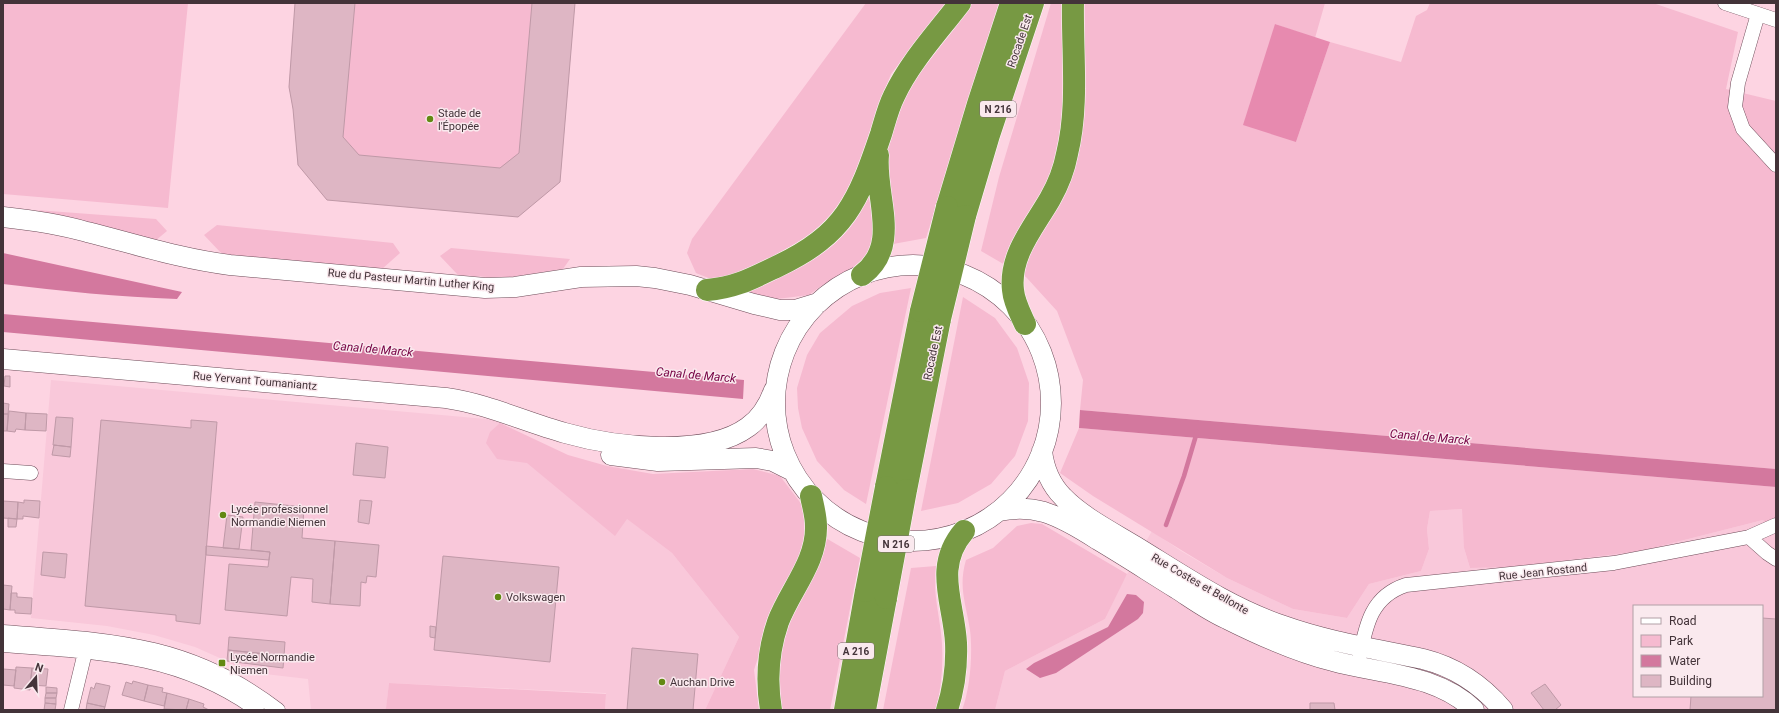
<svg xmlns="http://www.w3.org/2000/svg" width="1779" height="713" viewBox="0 0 1779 713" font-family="Roboto,sans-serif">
	<rect width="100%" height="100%" fill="#fdd4e2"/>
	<path fill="#f9c8da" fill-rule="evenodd" d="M51 380 497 420 672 553 739 637 705 710H605L606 693 389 683 386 709 385 710H311L308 679 247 672 222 659 195 647 154 635 107 626 31 618Z
		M1463 509 1464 548 1470 568 1511 567 1641 551 1763 520 1776 534V710H995L1005 671 1105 619 1123 581 1152 531 1181 551 1227 578 1293 609 1347 618 1369 584 1421 571 1429 549 1427 529 1430 511ZM1634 606H1762V696H1634Z"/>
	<path fill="#f6bad0" d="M3 3H188L168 208 3 194Z
		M295 3H575L560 182 518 217 327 200 298 165 293 109 289 87Z
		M866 3H946L891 74 876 112 864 152 843 201 815 233 761 263 725 278 711 279 696 273 687 253 692 239Z
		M967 3H1000L926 238 893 244 882 165 901 91Z
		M1051 3H1325L1315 38 1275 24 1296 142 1330 42 1401 62 1416 16 1427 10 1430 3H1653L1738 32 1726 89 1776 101V469L1080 410 1083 380 1057 311 1026 277 981 251 999 177Z
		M868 184 878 229 864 262 821 286 809 295 777 299 767 298 745 292Z
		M36 210 156 219 167 231 155 241Z
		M217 225 393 243 400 253 382 269 222 254 204 235Z
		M451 248 570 259 563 269 503 278 458 275 440 256Z
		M911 288 866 504 844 490 817 461 802 428 798 408 797 388 807 355 820 333 852 306 880 293Z
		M963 297 995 318 1017 348 1029 383 1028 421 1015 456 991 484 958 503 921 511Z
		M500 423 568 455 607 466 653 474 753 469 780 476 806 510 808 540 770 620 754 670 759 710H705L739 637 672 553 627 519 615 536 527 463 497 459 486 443 490 432Z
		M1079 428 1776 487V534L1763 520 1641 551 1511 567 1470 568 1464 548 1462 509 1430 511 1427 529 1429 549 1421 571 1369 584 1347 618 1293 609 1227 578 1093 496 1060 473Z
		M1031 523 1042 524 1127 574 1105 619 1005 671 995 710H962C970 689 973 654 970 630 966 604 958 587 966 560L993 548 1017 526Z
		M824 537 860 558 830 710H780L775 660 781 633Z
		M936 566C933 593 938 607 941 633 944 658 942 685 936 710H883L911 568Z
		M389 683 606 694 605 710H385L386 708Z"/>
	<path fill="#e78aaf" d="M1275 24 1330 42 1296 142 1243 125Z"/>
	<path fill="#d3789e" d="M3 253 182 292 177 299C119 297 61 291 3 284Z
		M3 314 744 380 743 399 3 332Z
		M1080 410 1776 469V487L1079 428Z
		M1127 594 1136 595 1144 602 1143 613 1138 619 1056 673 1040 678 1026 669 1034 663 1108 627Z"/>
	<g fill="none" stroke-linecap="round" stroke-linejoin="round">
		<path stroke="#d3789e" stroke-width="4.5" d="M1166 525 1184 476 1197 432"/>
	</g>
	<path fill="#deb6c4" stroke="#bf99a7" d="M295 3H355L343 137 359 155 500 168 519 153 532 3H575L560 182 518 217 327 200 298 165 293 109 289 87Z
		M5 376H10V387L4 386Z
		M3 403 9 404 8 414H3Z
		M9 411 26 413 25 430 16 429 15 432 7 431Z
		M26 413 47 414 46 431 25 430Z
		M3 414H8L7 431H3Z
		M56 417 73 418 71 447 53 445Z
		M101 420 191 428V420L217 422 200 624 176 621V615L85 606Z
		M356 443 388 447 385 478 353 475Z
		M54 445 71 447 70 457 52 455Z
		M24 500 40 501 39 518 23 516V519H17L18 502 24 503Z
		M360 500 372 501 369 524 358 522Z
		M3 501 18 502 17 519 3 518Z
		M255 502 304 507 302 538 335 541 330 604 312 602 313 579 291 577 287 616 225 610 229 564 268 567 270 552 251 550Z
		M227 515 243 517 239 549 223 548Z
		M8 518 17 519 16 527H8Z
		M335 541 379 545 376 577 367 576 366 583 361 582 360 606 330 604Z
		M206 546 270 552 269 560 206 555Z
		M43 552 67 554 65 578 41 575Z
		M443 556 559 567 550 662 434 650Z
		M3 585 12 586 10 610 3 609Z
		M11 593H17V597L32 598 31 614 15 613V610H10Z
		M1762 618 1776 619V710H1690L1691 696H1762Z
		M430 626 436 627 435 638 430 637Z
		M229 637 285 642 284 656 228 650Z
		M632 648 698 654 693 710H627Z
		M228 650 284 656 283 668 227 661Z
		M16 667 32 668 30 690 14 688Z
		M32 668 48 669 46 686 30 685Z
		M3 669 16 670 14 686 3 685Z
		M133 681 148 685 144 701 122 695 126 682 132 684Z
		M96 683 110 686 105 707 87 703 91 687 94 689Z
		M1545 684 1561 705 1555 710H1544L1531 693Z
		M148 685 163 688 162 692 167 693 164 706 144 701Z
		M46 687 57 688V693H46Z
		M46 693H57L56 698H45Z
		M167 693 189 699 186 710 164 709Z
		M45 698H56V704L45 703Z
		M189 699 204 704 203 707 209 710H186Z
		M45 703 56 704 55 710H44Z
		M87 703 105 707 104 710H86Z
		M1310 703H1334L1335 710H1310Z"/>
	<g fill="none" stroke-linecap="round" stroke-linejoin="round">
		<defs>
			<path id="street" d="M1725 3 1758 14 1738 83 1735 107 1743 129 1776 165
				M1758 14 1776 20
				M3 471 31 473
				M1749 537 1767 553 1776 559
				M3 632C109 640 190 642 278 710
				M3 645C96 652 178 653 257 710
				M1360 655C1366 624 1372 596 1406 585L1614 563 1749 537 1776 525
				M71 710 87 644"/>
			<path id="secondary" d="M3 217C31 220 59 224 87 232 135 244 181 259 230 265L485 288 515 287 581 277 636 276 655 278 690 285 754 304 780 310H795L818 303
				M775 403a138 138 0 1 1 276 0a138 138 0 1 1-276 0Z
				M3 359 446 398C488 404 525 422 565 433 614 447 706 458 748 427 761 418 769 404 774 390
				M1042 451C1044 468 1050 484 1063 497 1081 516 1112 532 1135 546 1184 576 1230 608 1284 626 1329 642 1376 649 1423 659 1455 667 1482 685 1503 710
				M611 455 658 461 756 458 773 461 793 471
				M999 511C1014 508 1029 508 1044 512 1063 518 1081 529 1098 540 1125 556 1151 573 1177 589 1194 600 1209 611 1227 619 1261 636 1296 652 1333 661 1381 674 1437 674 1474 710"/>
			<path id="highway" d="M947 207 978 104 1011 3
				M965 216 989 135 1033 3
				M862 275C902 245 874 196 878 155
				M707 290C735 288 753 278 778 266 845 234 858 202 881 134 885 121 888 108 894 96 910 62 937 33 960 3
				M1025 324C1020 313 1014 302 1013 290 1009 255 1034 227 1050 199 1058 185 1064 170 1067 154 1079 105 1072 53 1073 3
				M886 487 921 311
				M906 490 940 319
				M771 710C766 680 768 651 778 622 790 590 817 562 816 526 816 516 813 506 811 496
				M845 710 866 591
				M865 710 886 598
				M947 710C954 688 957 666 956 643 954 603 933 567 964 531"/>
		</defs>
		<use href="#street" stroke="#6e4c59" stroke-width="15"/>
		<use href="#secondary" stroke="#6e4c59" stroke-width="21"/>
		<use href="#highway" stroke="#fff" stroke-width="23"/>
		<use href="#street" stroke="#fff" stroke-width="14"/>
		<use href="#secondary" stroke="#fff" stroke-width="20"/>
		<use href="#highway" stroke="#779943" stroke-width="22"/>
		<defs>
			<path id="highway-bridge" d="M921 311 947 207
				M940 319 965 216
				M866 591 886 487
				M886 598 906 490"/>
		</defs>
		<use href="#highway-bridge" stroke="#fff" stroke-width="23" stroke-linecap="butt"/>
		<use href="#highway-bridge" stroke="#779943" stroke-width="22"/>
	</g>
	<g fill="#628913" stroke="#fae9ee" stroke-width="1.5">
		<circle cx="430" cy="119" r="4"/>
		<circle cx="223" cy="515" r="4"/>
		<circle cx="498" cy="597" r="4"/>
		<rect x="218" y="659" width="8" height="8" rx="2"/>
		<circle cx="662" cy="682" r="4"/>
	</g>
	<g text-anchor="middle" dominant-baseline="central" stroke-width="3" stroke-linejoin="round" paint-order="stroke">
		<g fill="#fae9ee" stroke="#7a6a6f" stroke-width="1">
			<rect x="980" y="101" width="36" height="16" rx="3"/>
			<rect x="878" y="536" width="36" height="16" rx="3"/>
			<rect x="838" y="643" width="36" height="16" rx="3"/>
		</g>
		<g font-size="10" font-weight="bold" fill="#433339">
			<text x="998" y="109">N 216</text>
			<text x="896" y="544">N 216</text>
			<text x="856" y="651">A 216</text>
		</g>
		<g font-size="11" fill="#433339" stroke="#fae9ee">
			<text transform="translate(1020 41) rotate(-71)">Rocade Est</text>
			<text transform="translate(411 280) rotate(5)">Rue du Pasteur Martin Luther King</text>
			<text transform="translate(933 353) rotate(-78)">Rocade Est</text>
			<text transform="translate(255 381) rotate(5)">Rue Yervant Toumaniantz</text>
			<text transform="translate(1543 572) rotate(-6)">Rue Jean Rostand</text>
			<text transform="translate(1200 584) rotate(30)">Rue Costes et Bellonte</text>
		</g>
		<g font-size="11" fill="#433339" stroke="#fae9ee" text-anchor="start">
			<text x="438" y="113">Stade de<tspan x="438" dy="13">l'Épopée</tspan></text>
			<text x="231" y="509">Lycée professionnel<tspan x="231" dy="13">Normandie Niemen</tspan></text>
			<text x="506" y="597">Volkswagen</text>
			<text x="230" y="657">Lycée Normandie<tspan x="230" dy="13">Niemen</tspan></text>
			<text x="670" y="682">Auchan Drive</text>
		</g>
		<g font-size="12" font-style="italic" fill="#750043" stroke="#fae9ee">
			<text transform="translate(373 349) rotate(5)">Canal de Marck</text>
			<text transform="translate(696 375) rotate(5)">Canal de Marck</text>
			<text transform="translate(1430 437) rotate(5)">Canal de Marck</text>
		</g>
	</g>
	<rect width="1779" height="713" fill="none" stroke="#433339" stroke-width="8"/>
	<rect x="1633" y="605" width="130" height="92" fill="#fae9ee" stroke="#b1a0a6"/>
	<rect x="1641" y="618" width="20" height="6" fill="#ffffff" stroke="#b1a0a6"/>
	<text x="1669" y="625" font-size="12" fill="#433339">Road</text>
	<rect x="1641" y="635" width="20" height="12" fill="#f6bad0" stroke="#b1a0a6"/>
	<text x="1669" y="645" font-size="12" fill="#433339">Park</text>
	<rect x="1641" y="655" width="20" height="12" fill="#d3789e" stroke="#b1a0a6"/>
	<text x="1669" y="665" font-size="12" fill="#433339">Water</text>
	<rect x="1641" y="675" width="20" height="12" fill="#deb6c4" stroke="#b1a0a6"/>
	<text x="1669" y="685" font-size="12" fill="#433339">Building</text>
	<g transform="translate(36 677) rotate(19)" stroke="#fae9ee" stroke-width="3" paint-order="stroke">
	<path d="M0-3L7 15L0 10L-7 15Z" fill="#433339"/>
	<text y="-6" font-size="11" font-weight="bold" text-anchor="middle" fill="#433339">N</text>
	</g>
</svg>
